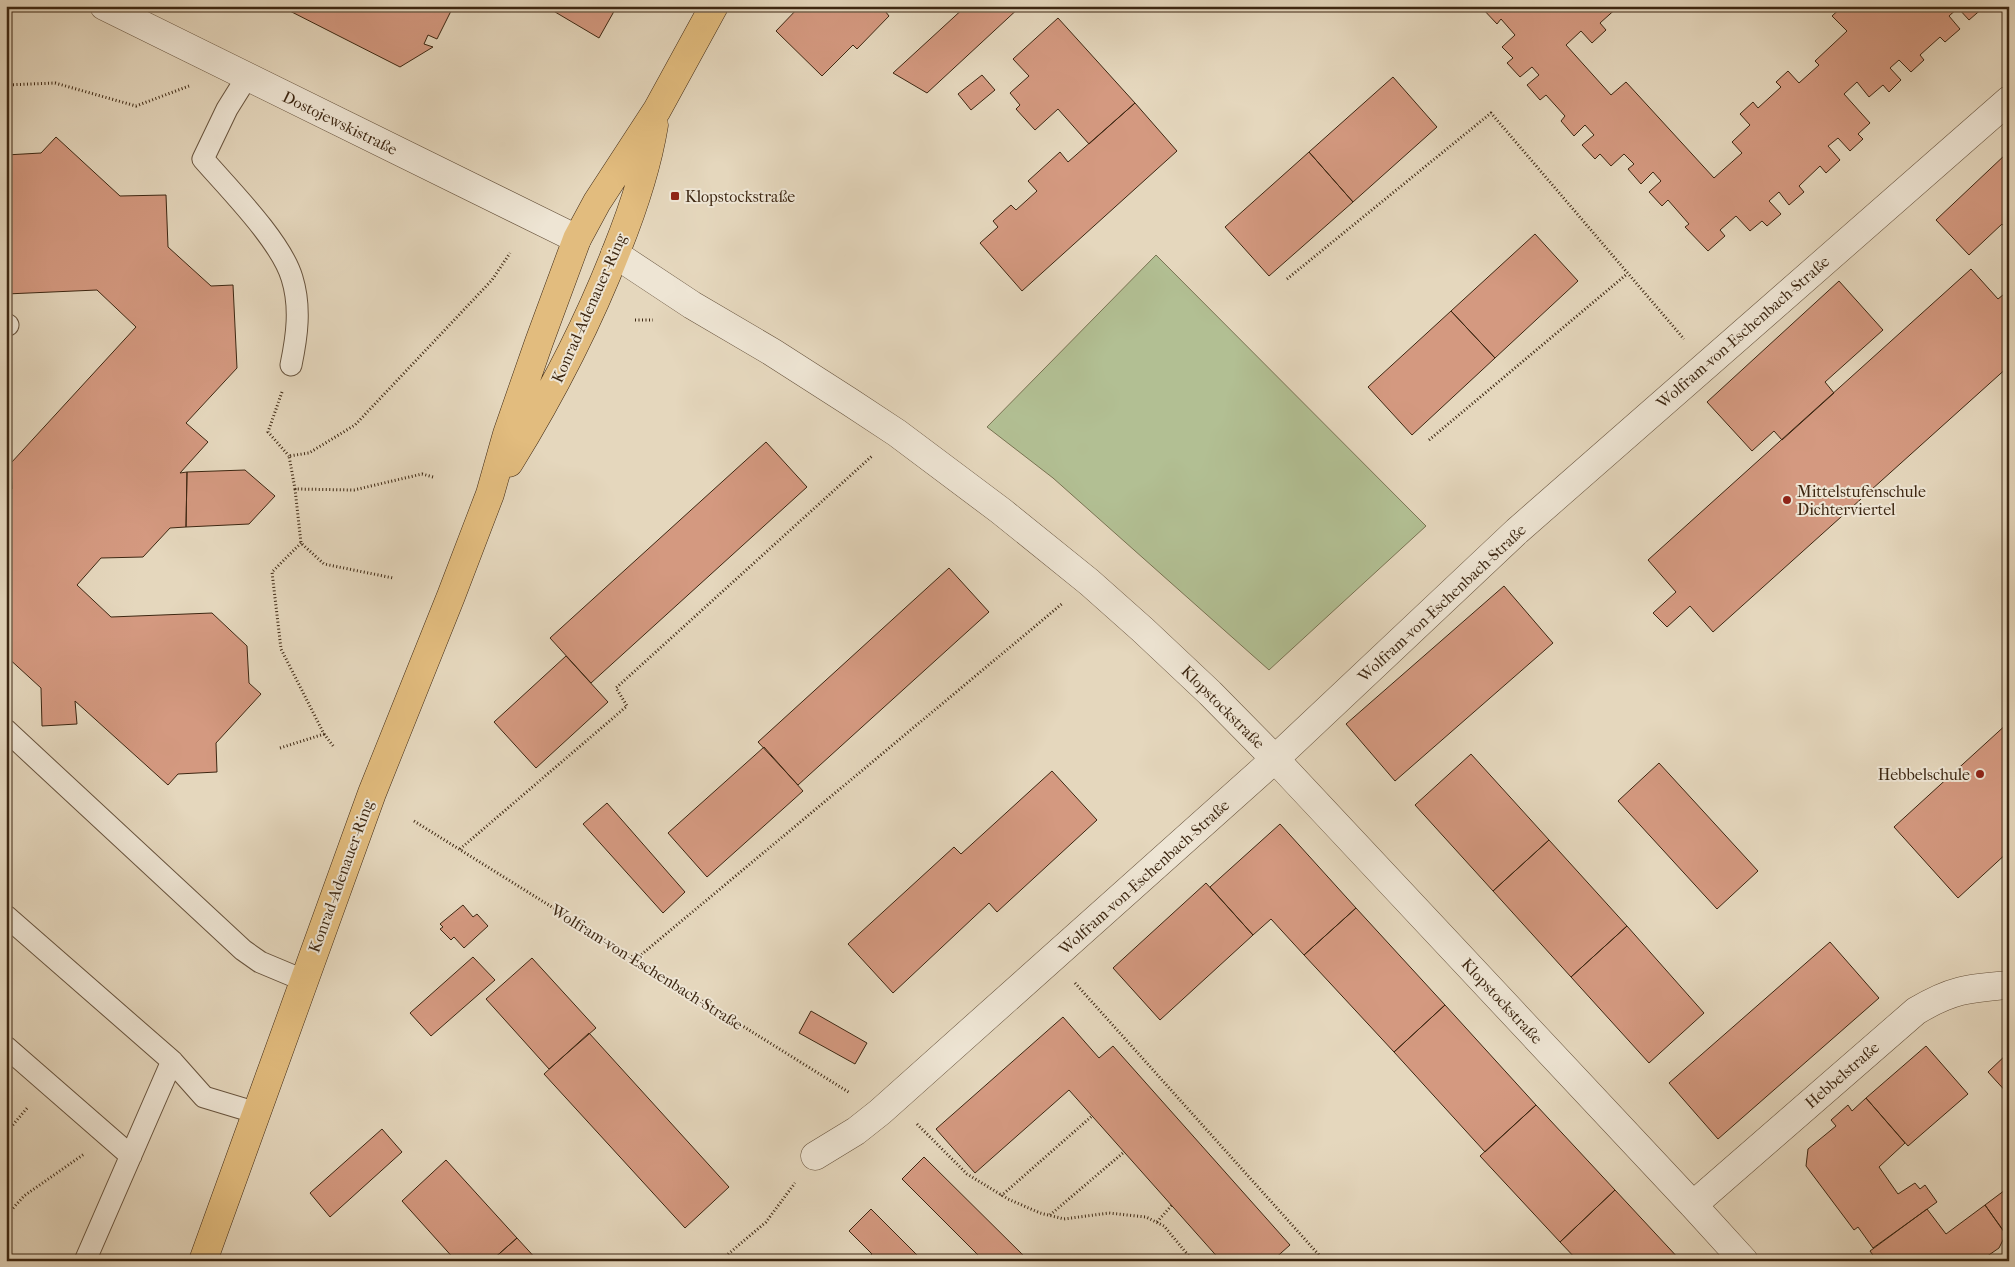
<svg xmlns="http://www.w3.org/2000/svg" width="2015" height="1267" viewBox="0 0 2015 1267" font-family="'IM FELL French Canon',serif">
	<rect width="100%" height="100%" fill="#e5d7bd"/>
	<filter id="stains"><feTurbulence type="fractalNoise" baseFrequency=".004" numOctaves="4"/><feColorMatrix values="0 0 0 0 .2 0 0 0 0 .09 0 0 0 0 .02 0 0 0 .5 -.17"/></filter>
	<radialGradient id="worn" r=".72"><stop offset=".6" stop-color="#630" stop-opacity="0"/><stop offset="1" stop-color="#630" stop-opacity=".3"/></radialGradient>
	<path fill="#b2bf93" stroke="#787352" d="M1156 255 1426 526 1269 670 1053 478 987 427Z"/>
	<path fill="#d49980" stroke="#3d2712" d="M280 6H441L451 11 437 39 428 35 424 44 433 47 400 67Z
		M545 6H617L599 38Z
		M800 6H889L885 11 889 16 857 49 853 45 822 76 776 31Z
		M966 6H1021L927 93 893 73Z
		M1619 6 1600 23 1606 30 1592 43 1581 31 1566 45 1611 95 1626 82 1714 178 1742 153 1732 142 1750 125 1740 114 1753 102 1758 108 1781 87 1776 82 1788 71 1799 83 1819 65 1815 61 1847 31 1832 16 1843 6 1984 7 1969 20 1958 8 1949 16 1960 29 1945 42 1940 37 1920 55 1924 60 1911 72 1899 60 1890 68 1901 80 1889 92 1883 85 1869 97 1857 82 1844 94 1870 123 1858 134 1863 139 1850 151 1838 138 1828 146 1840 160 1826 173 1820 166 1799 186 1804 192 1789 205 1779 192 1769 201 1781 214 1767 226 1762 221 1750 231 1736 216 1720 230 1725 236 1708 251 1685 227 1689 224 1668 200 1662 206 1649 192 1661 181 1653 172 1641 184 1628 169 1634 164 1624 154 1611 166 1600 154 1595 159 1582 145 1594 135 1585 125 1574 136 1561 121 1565 116 1546 95 1540 100 1527 85 1539 75 1532 67 1520 77 1507 63 1513 58 1502 47 1515 35 1501 19 1497 24 1481 7Z
		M1058 18 1135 103 1089 144 1058 109 1035 130 1016 109 1020 105 1010 93 1029 76 1013 59Z
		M982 75 995 90 971 110 958 94Z
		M1393 77 1437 127 1353 202 1309 152Z
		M1135 103 1177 151 1022 291 980 243 998 227 993 221 1011 205 1016 210 1037 191 1028 181 1060 152 1068 162Z
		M56 137 120 196 166 195 168 247 211 286 233 285 237 368 186 423 208 442 180 473 187 472 186 527 170 528 143 557 101 558 77 585 111 617 212 613 247 646 249 683 261 694 216 743 217 772 178 774 168 785 75 701 77 724 42 726 41 688 6 656V495L12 489 11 463 136 327 97 290 6 294V155L41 153Z
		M1309 152 1353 202 1269 276 1225 227Z
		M2007 153 2009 155V232L2002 224 1969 255 1936 220Z
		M1535 234 1578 281 1495 358 1451 311Z
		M1971 269 1998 299 2009 290V366L1713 632 1690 606 1667 627 1653 613 1676 592 1648 560Z
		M1839 281 1883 330 1825 382 1834 393 1782 440 1774 431 1752 451 1707 402Z
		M1451 311 1495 358 1412 435 1368 387Z
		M766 442 807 487 591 683 550 638Z
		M245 470 275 496 249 524 186 527 187 472Z
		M949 568 989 612 798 785 758 742Z
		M1504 586 1553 643 1395 781 1346 724Z
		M566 656 608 702 536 768 494 722Z
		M2009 722V851L1958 898 1894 827Z
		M764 747 803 791 707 877 668 833Z
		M1471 754 1549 840 1493 891 1415 805Z
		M1659 763 1758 871 1717 909 1618 801Z
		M1052 771 1097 820 997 912 989 903 893 993 848 944 954 847 961 854Z
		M607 803 685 892 663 913 583 824Z
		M1280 824 1356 908 1304 955 1271 919 1253 935 1210 887Z
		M1549 840 1627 926 1571 977 1493 891Z
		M1206 883 1253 935 1160 1020 1113 968Z
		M463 905 473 917 477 914 488 926 464 948 454 937 451 940 440 929 443 927 440 924Z
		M1356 908 1445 1005 1394 1052 1304 955Z
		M1627 926 1704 1013 1649 1063 1571 977Z
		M1830 942 1879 998 1718 1139 1669 1083Z
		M473 957 495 980 431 1036 410 1013Z
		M532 958 596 1028 549 1069 486 999Z
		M1445 1005 1536 1105 1485 1152 1394 1052Z
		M811 1011 867 1043 855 1064 799 1033Z
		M1063 1017 1099 1058 1113 1046 1290 1245 1272 1261H1221L1069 1090 975 1173 936 1129Z
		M589 1033 729 1187 685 1228 544 1074Z
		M1926 1046 1968 1094 1908 1146 1866 1098Z
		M2009 1052V1095L1988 1072Z
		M1866 1098 1905 1143 1879 1167 1898 1194 1915 1183 1920 1189 1925 1185 1937 1202 1873 1248 1858 1227 1854 1230 1806 1166 1808 1149 1836 1126 1831 1120 1848 1105 1852 1111Z
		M1536 1105 1615 1190 1560 1242 1480 1156Z
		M382 1129 402 1152 330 1217 310 1193Z
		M924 1157 1029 1261H984L902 1179Z
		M446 1160 517 1238 491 1261H456L402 1201Z
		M2009 1187V1226L2003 1230 1985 1205Z
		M1615 1190 1681 1261H1578L1560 1242Z
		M1985 1205 2004 1232V1238L1999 1248 1986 1257 1989 1261H1877L1870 1251 1927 1209 1946 1234Z
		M871 1209 923 1261H865L872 1254 849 1231Z
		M517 1238 538 1261H491Z"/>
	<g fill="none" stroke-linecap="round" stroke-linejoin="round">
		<defs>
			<path id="lane" d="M247 77 227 109 203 159C229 189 281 241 292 278 301 307 297 336 291 365
				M6 324 8 325
				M6 730 243 950 260 962 303 980
				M6 916 172 1061 204 1097 257 1113
				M6 1047 131 1156
				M85 1261 172 1061"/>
			<path id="street" d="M104 6 577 239
				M615 254 692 305 772 352 850 402 897 433 1001 511 1089 582 1143 630 1210 693 1275 759 1693 1205 1744 1261
				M815 1156 856 1131 880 1112 1275 759 1517 531 2009 100
				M1693 1205 1916 1011C1951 990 1968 988 2009 985"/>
			<path id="primary" d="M509 463C551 395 588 324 617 249 633 209 647 168 654 125
				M203 1261 372 793 451 596 490 494 507 434 539 342 577 239 597 202 657 110 714 6"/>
		</defs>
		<use href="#lane" stroke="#67533d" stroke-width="23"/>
		<use href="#street" stroke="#67533d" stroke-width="29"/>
		<use href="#primary" stroke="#3d2712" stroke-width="29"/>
		<path stroke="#3d2712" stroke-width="3" stroke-dasharray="1 2.5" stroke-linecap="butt" d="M6 85 55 83 136 106 189 86
			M1287 279 1491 113 1684 339
			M635 320H653
			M282 392 268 432 289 456
			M1429 440 1627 274
			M433 477 422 474 354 490 295 489 289 456 309 453 355 425 492 280 510 253
			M295 489 301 543 324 564 393 578
			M324 734 334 747
			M280 748 324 734 281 649 272 572 301 543
			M414 821 850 1093
			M460 849 627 706 616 688 872 456
			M636 959 1063 603
			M1075 983 1319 1255
			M917 1124 967 1174 1008 1199 1040 1213 1064 1219 1109 1213 1146 1217 1164 1226 1193 1261
			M6 1133 28 1107
			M1001 1196 1092 1116
			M1050 1215 1124 1152
			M6 1216 24 1196 84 1154
			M1157 1222 1172 1205
			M720 1261 766 1222 795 1183"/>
		<use href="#lane" stroke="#eee5d4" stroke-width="21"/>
		<use href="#street" stroke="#eee5d4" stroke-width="28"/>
		<use href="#primary" stroke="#e2bc7e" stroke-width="28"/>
	</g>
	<g fill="#8f2418" stroke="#eee5d4" stroke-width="2">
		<rect x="670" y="191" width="10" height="10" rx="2.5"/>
		<circle cx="1787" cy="500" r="5"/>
		<circle cx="1980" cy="774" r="5"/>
	</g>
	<g text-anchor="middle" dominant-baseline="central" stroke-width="4" stroke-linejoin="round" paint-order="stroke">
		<g font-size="16" fill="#3d2712" stroke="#eee5d4">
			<text transform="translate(340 123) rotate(26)">Dostojewskistraße</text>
			<text transform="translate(589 308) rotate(-66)">Konrad-Adenauer-Ring</text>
			<text transform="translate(1743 332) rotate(-41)">Wolfram-von-Eschenbach-Straße</text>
			<text transform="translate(1442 603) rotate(-43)">Wolfram-von-Eschenbach-Straße</text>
			<text transform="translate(1223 707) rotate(45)">Klopstockstraße</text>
			<text transform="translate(341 876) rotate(-70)">Konrad-Adenauer-Ring</text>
			<text transform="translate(1144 877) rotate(-42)">Wolfram-von-Eschenbach-Straße</text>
			<text transform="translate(647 967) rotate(32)">Wolfram-von-Eschenbach-Straße</text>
			<text transform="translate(1502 1001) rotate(47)">Klopstockstraße</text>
			<text transform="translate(1842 1075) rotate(-41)">Hebbelstraße</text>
		</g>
		<g font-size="16" fill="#3d2712" stroke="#eee5d4" text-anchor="start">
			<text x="685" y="196">Klopstockstraße</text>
			<text x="1797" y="491">Mittelstufenschule<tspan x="1797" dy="18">Dichterviertel</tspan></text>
			<text x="1970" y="774" text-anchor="end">Hebbelschule</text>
		</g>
	</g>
	<rect width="2015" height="1267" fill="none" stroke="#e5d7bd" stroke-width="25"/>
	<rect x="8" y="8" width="2000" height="1252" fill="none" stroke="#3d2712" stroke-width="2.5"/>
	<rect x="12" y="12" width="1990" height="1242" fill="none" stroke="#3d2712"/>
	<rect width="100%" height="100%" filter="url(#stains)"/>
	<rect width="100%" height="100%" fill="url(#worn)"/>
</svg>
